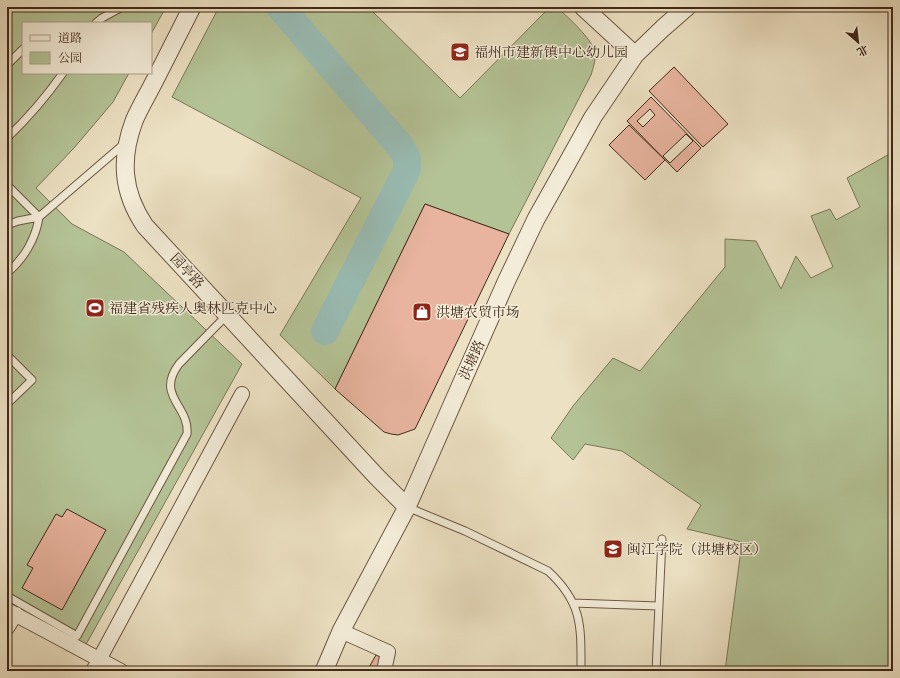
<svg xmlns="http://www.w3.org/2000/svg" width="900" height="678" viewBox="0 0 900 678" font-family="Alegreya,'Noto Serif SC',serif">
	<rect width="100%" height="100%" fill="#ece1c3"/>
	<filter id="stains"><feTurbulence type="fractalNoise" baseFrequency=".005" numOctaves="4"/><feColorMatrix values="0 0 0 0 .2 0 0 0 0 .09 0 0 0 0 .02 0 0 0 .5 -.17"/></filter>
	<radialGradient id="worn" r=".72"><stop offset=".6" stop-color="#630" stop-opacity="0"/><stop offset="1" stop-color="#630" stop-opacity=".3"/></radialGradient>
	<path fill="#b4c396" stroke="#7a7658" d="M7 7H166L151 34V23H23V73H129L113 102 74 148 36 188 72 224 124 252 242 364 84 648 7 603Z
		M219 7H368L460 98 550 7H557C568 18 592 38 595 53 596 60 593 68 591 75L509 234 425 204 335 389 280 335 361 198 172 97Z
		M893 152V671H725L742 542 687 529 701 505 622 451 585 444 573 460 551 438 573 406 613 358 640 371 725 267V239L756 241 781 289 796 256 811 278 833 267 811 216 830 209 836 220 860 207 847 178Z"/>
	<g fill="none" stroke-linecap="round" stroke-linejoin="round">
		<path stroke="#99bdb5" stroke-width="28" d="M280 7 400 146 407 158V170L325 331"/>
	</g>
	<path fill="#e8b49f" stroke="#412919" fill-rule="evenodd" d="M674 67 728 124 703 147 649 91Z
		M651 97 701 148 677 172 627 121ZM650 109 655 115 643 127 637 121ZM686 134 693 141 670 163 663 156Z
		M629 125 665 160 645 180 609 145Z
		M425 204 509 234 415 429 398 435 391 434 384 432 335 389Z
		M67 509 106 530 62 610 22 588 33 568 27 565 56 514 62 517Z
		M376 655 383 658 379 671H367Z"/>
	<g fill="none" stroke-linecap="round" stroke-linejoin="round">
		<defs>
			<path id="service" d="M96 23 102 18 122 7
				M7 65 23 49
				M7 138C28 118 46 97 63 73
				M7 185 39 217
				M7 225 18 221 39 217 124 144
				M7 273C24 259 36 238 39 217
				M7 355 32 380 7 404
				M407 507 465 531 548 571C583 603 581 627 581 671
				M7 596 77 636 187 434C190 406 155 396 179 364L227 315
				M573 603 658 606
				M656 671 662 539"/>
			<path id="minor" d="M7 610 121 671
				M7 628 16 614
				M341 631 388 652 384 671
				M93 671 242 394"/>
			<path id="tertiary" d="M192 7C180 31 167 56 155 80 148 94 140 107 134 121 120 159 122 192 145 226L377 477 407 507
				M583 7 635 55
				M324 671 341 631 407 507 506 282 536 219 559 178 593 117 635 55 663 28 687 7"/>
		</defs>
		<use href="#service" stroke="#6c5744" stroke-width="9"/>
		<use href="#minor" stroke="#6c5744" stroke-width="16"/>
		<use href="#tertiary" stroke="#6c5744" stroke-width="19"/>
		<use href="#service" stroke="#f3ecd8" stroke-width="7"/>
		<use href="#minor" stroke="#f3ecd8" stroke-width="14"/>
		<use href="#tertiary" stroke="#f3ecd8" stroke-width="17"/>
	</g>
	<defs>
		<symbol id="school-square" viewBox="-11 -11 22 22"><rect x="-9" y="-9" width="18" height="18" rx="4" fill="#8f2418" stroke="#f3ecd8"/><path d="M0-5L7-2L0 1L-7-2ZM-4 1L0 2.5L4 1V4Q0 6-4 4Z" fill="#fff"/></symbol>
		<symbol id="stadium-square" viewBox="-11 -11 22 22"><rect x="-9" y="-9" width="18" height="18" rx="4" fill="#8f2418" stroke="#f3ecd8"/><path d="M0-5a6.5 5 0 1 0 0 10a6.5 5 0 1 0 0-10ZM-3.5-1.8h7v3.6h-7Z" fill="#fff"/></symbol>
		<symbol id="shop-square" viewBox="-11 -11 22 22"><rect x="-9" y="-9" width="18" height="18" rx="4" fill="#8f2418" stroke="#f3ecd8"/><path d="M-5-2.5h2.3a2.7 3.5 0 0 1 5.4 0H5L5.5 6h-11ZM-1.5-2.5h3a1.5 2.3 0 0 0-3 0Z" fill="#fff"/></symbol>
		<symbol id="university-square" viewBox="-11 -11 22 22"><rect x="-9" y="-9" width="18" height="18" rx="4" fill="#8f2418" stroke="#f3ecd8"/><path d="M0-5L7-2L0 1L-7-2ZM-4 1L0 2.5L4 1V4Q0 6-4 4Z" fill="#fff"/></symbol>
	</defs>
	<g fill-rule="evenodd">
		<use href="#school-square" x="449" y="41" width="22" height="22"/>
		<use href="#stadium-square" x="84" y="297" width="22" height="22"/>
		<use href="#shop-square" x="411" y="301" width="22" height="22"/>
		<use href="#university-square" x="602" y="538" width="22" height="22"/>
	</g>
	<g text-anchor="middle" dominant-baseline="central" stroke-width="3" stroke-linejoin="round" paint-order="stroke">
		<g font-size="14" fill="#412919" stroke="#f3ecd8" text-anchor="start">
			<text x="474" y="52">福州市建新镇中心幼儿园</text>
			<text x="109" y="308">福建省残疾人奥林匹克中心</text>
			<text x="436" y="312">洪塘农贸市场</text>
			<text x="627" y="549">闽江学院（洪塘校区）</text>
		</g>
		<g font-size="14" fill="#412919" stroke="#f3ecd8">
			<text transform="translate(187 271) rotate(47)">园亭路</text>
			<text transform="translate(472 360) rotate(-66)">洪塘路</text>
		</g>
	</g>
	<rect width="900" height="678" fill="none" stroke="#ece1c3" stroke-width="24"/>
	<rect x="8" y="8" width="884" height="662" fill="none" stroke="#412919" stroke-width="2"/>
	<rect x="12" y="12" width="876" height="654" fill="none" stroke="#412919"/>
	<rect x="22" y="22" width="130" height="52" fill="#f3ecd8" stroke="#ac9e8c"/>
	<rect x="30" y="35" width="20" height="6" fill="#f3ecd8" stroke="#ac9e8c"/>
	<text x="58" y="42" font-size="12" fill="#412919">道路</text>
	<rect x="30" y="52" width="20" height="12" fill="#b4c396" stroke="#ac9e8c"/>
	<text x="58" y="62" font-size="12" fill="#412919">公园</text>
	<g transform="translate(858 42) rotate(152)" stroke="#f3ecd8" stroke-width="3" paint-order="stroke">
	<path d="M0-3L7 15L0 10L-7 15Z" fill="#412919"/>
	<text y="-6" font-size="11" font-weight="bold" text-anchor="middle" fill="#412919">北</text>
	</g>
	<rect width="100%" height="100%" filter="url(#stains)"/>
	<rect width="100%" height="100%" fill="url(#worn)"/>
</svg>
